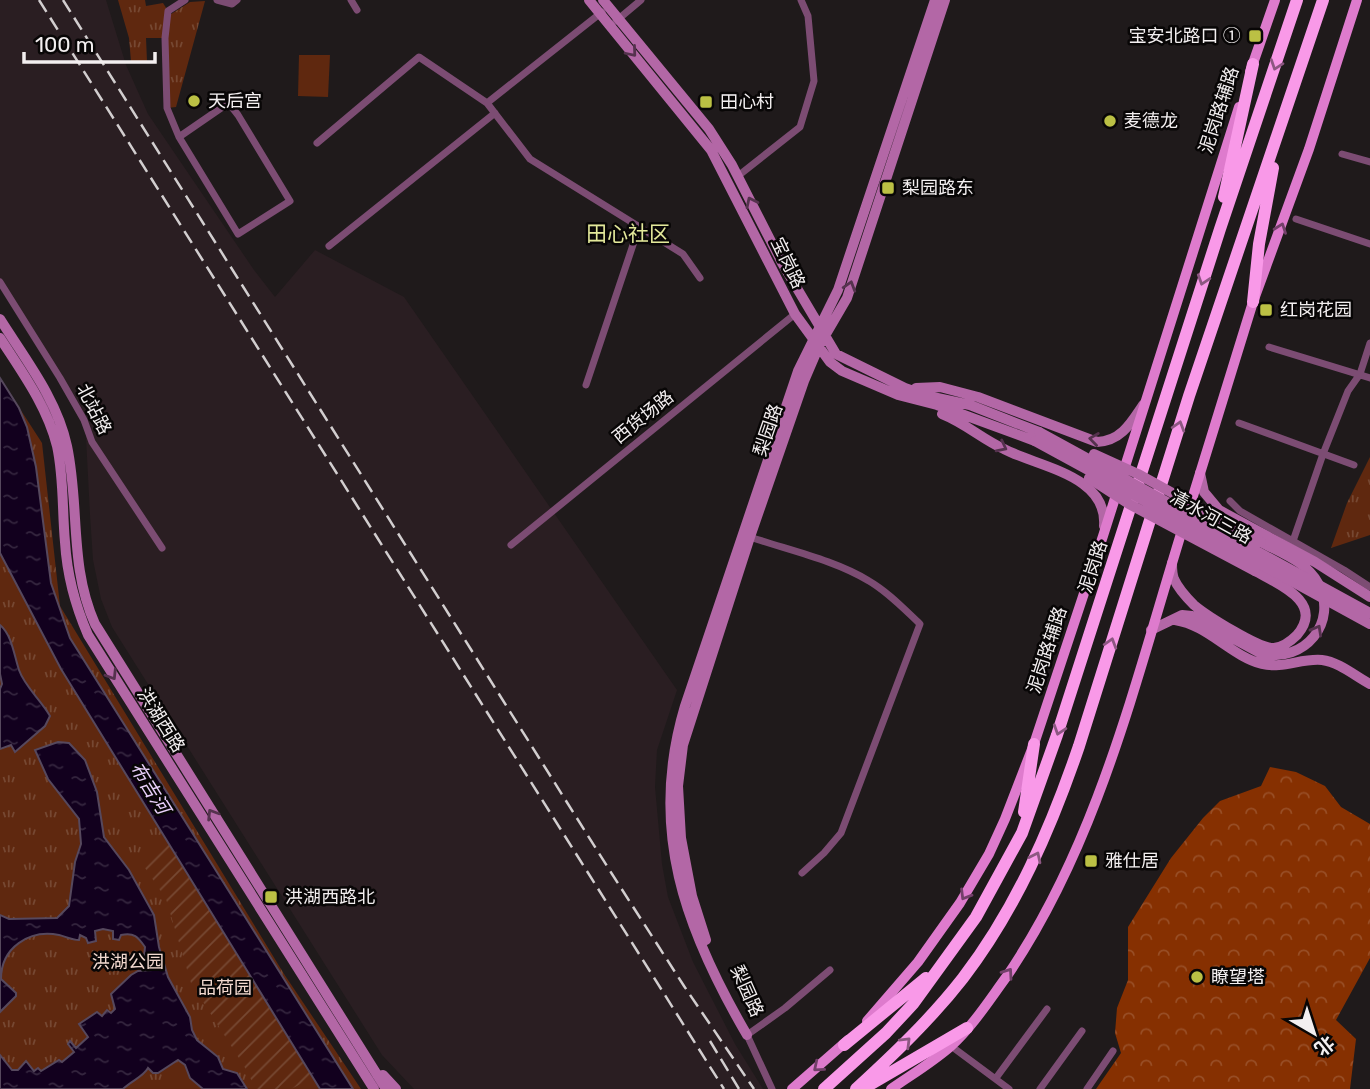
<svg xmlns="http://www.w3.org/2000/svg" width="1370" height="1089" viewBox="0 0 1370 1089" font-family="Rubik,'Noto Sans SC',sans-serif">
	<defs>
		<pattern id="grass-tufts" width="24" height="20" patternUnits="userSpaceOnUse" patternTransform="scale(1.75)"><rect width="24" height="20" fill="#5f280f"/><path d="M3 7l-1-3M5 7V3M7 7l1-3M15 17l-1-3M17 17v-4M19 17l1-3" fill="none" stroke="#764832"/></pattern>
		<pattern id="forest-crowns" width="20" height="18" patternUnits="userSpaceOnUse" patternTransform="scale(1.75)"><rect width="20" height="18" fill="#863001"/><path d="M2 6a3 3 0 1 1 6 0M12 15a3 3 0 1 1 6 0" fill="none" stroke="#984e26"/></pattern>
		<pattern id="garden-furrows" width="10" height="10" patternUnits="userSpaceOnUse" patternTransform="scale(1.75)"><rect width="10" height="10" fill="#5f280f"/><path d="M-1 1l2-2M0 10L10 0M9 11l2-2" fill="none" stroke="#764832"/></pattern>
		<pattern id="water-ripples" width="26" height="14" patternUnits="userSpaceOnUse" patternTransform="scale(1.75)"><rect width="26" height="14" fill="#12001e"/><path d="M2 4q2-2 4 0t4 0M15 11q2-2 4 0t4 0" fill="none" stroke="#35263f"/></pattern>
	</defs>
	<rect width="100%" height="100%" fill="#1f1a1b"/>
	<path fill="#2a1e22" d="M0 0H106L126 65 148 114 254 270 275 297 315 250 404 297 677 690 657 750 655 787 662 864 668 897 693 962 735 1044 763 1089H414L382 1055 112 627 101 599 93 560 90 515 85 418 0 280Z"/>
	<path fill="url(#grass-tufts)" d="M118 0H145L146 6 163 3 168 11V16L190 2 205 1 176 107 167 108 165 38H146L147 62 131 61 129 38Z
		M0 378 42 443 60 606 284 974 361 1089H0Z
		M1370 457V535L1331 548 1347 503Z"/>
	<path fill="url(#forest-crowns)" d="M1270 767 1296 772 1325 786 1341 807 1370 824V958L1336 1020 1356 1039 1350 1089H1096L1121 1053 1115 1033 1117 1008 1128 980V927L1171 858 1203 818 1220 801 1261 786Z"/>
	<path fill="url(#garden-furrows)" d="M169 844 313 1078 291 1089H256L244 1066 191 983 166 899 141 862 149 852Z"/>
	<path fill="#5f280f" d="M299 55H330L328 97 298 96Z"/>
	<path fill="url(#water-ripples)" stroke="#56485d" stroke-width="2" d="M0 378 19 408 27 427 36 467 51 583 70 638 353 1089H320L61 669 0 553Z
		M0 625C12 635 14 655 19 670 25 687 41 700 50 716L45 726 15 752 11 745 0 749V689L2 684 0 674Z
		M58 742 69 743 85 760 97 792 104 837 129 870 154 915 159 947 168 977 190 1017 192 1030 197 1040 218 1057 223 1069 237 1073 247 1089H203L190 1078 185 1065 178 1060 158 1073H153L148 1068C143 1077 131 1081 123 1089H0V1055L12 1070H18L26 1061 34 1071 38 1068 41 1071 59 1060 62 1062 74 1052 68 1044 70 1041 76 1048 88 1037 79 1024 97 1012 102 1016 107 1010 111 1013 115 1009 111 994 131 975 138 971 151 970 149 963 138 962 144 956 145 947C138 937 134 932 121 935L119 940 113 939V931L103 929 95 931 96 941 88 943 86 938 80 935 79 940C72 940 64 936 59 935 29 929 1 948 1 979L16 993V996L0 1012V915L9 919 57 918 69 906 75 862 81 844 79 819 48 779 35 750Z"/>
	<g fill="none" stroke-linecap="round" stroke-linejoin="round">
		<path stroke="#7c4c73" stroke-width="7" d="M217 0 232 4 237 0
			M351 0 357 10
			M616 21 641 0
			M487 103 602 12
			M224 106H231L238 115 290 201 238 234 179 137Z
			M179 137 167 108 165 38 168 11 185 0
			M317 143 419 57 487 103 530 159 683 254 700 278
			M1342 154 1370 162
			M738 176 800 127 814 81 808 16 801 0
			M1296 219 1370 244
			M329 246 495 113
			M0 282 60 378 84 420 92 442 162 548
			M1269 347 1370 378
			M586 385 639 227
			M1239 423 1354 465
			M1230 501 1240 511 1344 570 1370 587
			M750 537C788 550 835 560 869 581 888 592 904 609 920 624L841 833 824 853 802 873
			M1293 541 1323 454 1348 391 1360 374 1370 343
			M511 545 795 314
			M951 1046 1009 1089
			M996 1078 1047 1009
			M772 1089 747 1035 785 1008 830 970
			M1040 1089 1082 1031
			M1087 1089 1113 1051"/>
		<path stroke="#b367a6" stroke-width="10" d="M589 0 711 150 795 314 830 362 842 371 898 395 937 405 1035 441
			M603 0 709 129 732 165 782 263 836 354 905 388 928 396 970 405 1039 432
			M0 319C25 359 57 399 67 446 80 507 69 566 95 624L386 1089
			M0 338C22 372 47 406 57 446 64 478 62 510 65 542 67 575 75 605 88 635L374 1089
			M916 388 940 387 978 397 1097 442C1121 441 1131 423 1143 405
			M942 414C965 423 982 439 1004 449 1038 467 1108 475 1104 526
			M1200 473 1204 492 1219 510 1315 562 1370 597
			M1172 563C1172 569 1172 574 1174 579 1178 588 1187 598 1194 605 1206 615 1259 649 1274 648 1283 647 1291 641 1297 635 1325 602 1278 584 1255 571
			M1175 620C1208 625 1231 656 1262 664 1283 669 1301 658 1322 660 1339 662 1355 676 1370 684
			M1151 630 1182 615 1192 616 1262 654C1304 663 1339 623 1318 583 1307 562 1281 553 1261 542
			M706 940 692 896 681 838 678 786 683 745 750 537 804 381 819 346 847 298 945 0
			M747 1035C685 929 648 829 685 706L798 371 838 290 935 0
			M383 1075 396 1089"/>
		<path stroke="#de7bcd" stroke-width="10" d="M1250 72 1275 0
			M1189 509 1253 302 1309 149 1357 0
			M867 1021 918 962 960 903 989 854 1005 819 1034 744 1103 536 1239 107
			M792 1089 848 1040
			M891 1089C911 1075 933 1062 951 1046 973 1026 990 999 1007 976 1099 841 1136 678 1184 524"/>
		<path stroke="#f999e8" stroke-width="12" d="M1224 197 1253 64
			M1253 302 1259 244 1273 168
			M1024 812 1034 744
			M844 1045 926 978
			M866 1087 967 1028
			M824 1089 886 1033 913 1004 976 917 1022 833 1057 735 1220 229 1297 0
			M856 1089C894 1054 931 1019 963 978 1016 909 1051 828 1079 746L1189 396 1323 0"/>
		<path stroke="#d2cecf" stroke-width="2.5" stroke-dasharray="14 7" stroke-linecap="butt" d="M39 0 724 1089
			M63 0 612 874 684 986 754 1089
			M710 1041 739 1089"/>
		<path stroke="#b367a6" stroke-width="10" d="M1039 432 1370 613
			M1035 441 1370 624
			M1094 454 1138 474 1261 542
			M1089 478 1129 504 1255 571"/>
	</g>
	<defs><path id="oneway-chevron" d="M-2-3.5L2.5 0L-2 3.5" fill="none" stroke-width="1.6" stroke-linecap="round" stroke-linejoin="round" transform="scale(1.75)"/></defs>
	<g stroke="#55324e">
		<use href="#oneway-chevron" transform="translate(632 52) rotate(50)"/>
		<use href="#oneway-chevron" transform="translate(751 202) rotate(-116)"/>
		<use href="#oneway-chevron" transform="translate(850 286) rotate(-73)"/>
		<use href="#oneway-chevron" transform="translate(1094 439) rotate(-172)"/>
		<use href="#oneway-chevron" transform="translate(1002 447) rotate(27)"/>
		<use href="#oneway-chevron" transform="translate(1317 630) rotate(-61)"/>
		<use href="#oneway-chevron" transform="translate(112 675) rotate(58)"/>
		<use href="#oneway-chevron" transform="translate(212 814) rotate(-122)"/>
	</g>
	<g stroke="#8d5782">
		<use href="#oneway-chevron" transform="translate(1276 65) rotate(109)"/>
		<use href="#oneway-chevron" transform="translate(1203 280) rotate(108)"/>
		<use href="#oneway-chevron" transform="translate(1179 426) rotate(-73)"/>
		<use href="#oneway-chevron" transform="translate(1111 643) rotate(-73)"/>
		<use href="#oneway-chevron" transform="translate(1059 730) rotate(108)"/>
		<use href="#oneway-chevron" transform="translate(1036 857) rotate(-64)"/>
		<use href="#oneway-chevron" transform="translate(906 1042) rotate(-45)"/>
	</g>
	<g stroke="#73406a">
		<use href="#oneway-chevron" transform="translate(1281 228) rotate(-70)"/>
		<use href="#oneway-chevron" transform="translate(965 895) rotate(121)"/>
		<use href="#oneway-chevron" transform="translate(1008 973) rotate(-55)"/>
		<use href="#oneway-chevron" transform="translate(818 1067) rotate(140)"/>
	</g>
	<g fill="#bbc044" stroke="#080606" stroke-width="2.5">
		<rect x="1248" y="29" width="14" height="14" rx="3.5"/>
		<circle cx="194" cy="101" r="7"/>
		<rect x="699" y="95" width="14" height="14" rx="3.5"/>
		<circle cx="1110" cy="121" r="7"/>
		<rect x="881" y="181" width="14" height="14" rx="3.5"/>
		<rect x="1259" y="303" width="14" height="14" rx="3.5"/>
		<rect x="1084" y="854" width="14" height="14" rx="3.5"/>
		<rect x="264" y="890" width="14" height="14" rx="3.5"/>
		<circle cx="1197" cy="977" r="7"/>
	</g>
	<g text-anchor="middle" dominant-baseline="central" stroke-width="5" stroke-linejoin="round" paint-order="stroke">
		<g font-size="18" fill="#f3eff0" stroke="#080606" text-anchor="start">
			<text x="1241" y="36" text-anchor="end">宝安北路口 ①</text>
			<text x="208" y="101">天后宫</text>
			<text x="720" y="102">田心村</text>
			<text x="1124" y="121">麦德龙</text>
			<text x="902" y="188">梨园路东</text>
			<text x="1280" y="310">红岗花园</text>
			<text x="1105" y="861">雅仕居</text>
			<text x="285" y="897">洪湖西路北</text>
			<text x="1211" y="977">瞭望塔</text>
		</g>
		<g font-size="18" fill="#f3eff0" stroke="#080606">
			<text transform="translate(1219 110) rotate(-72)">泥岗路辅路</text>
			<text transform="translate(788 263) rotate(64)">宝岗路</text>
			<text transform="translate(94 409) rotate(63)">北站路</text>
			<text transform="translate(643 417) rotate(-39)">西货场路</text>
			<text transform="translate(768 430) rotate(-71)">梨园路</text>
			<text transform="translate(1211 517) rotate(29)">清水河三路</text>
			<text transform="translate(1093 567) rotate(-72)">泥岗路</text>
			<text transform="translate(1047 650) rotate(-72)">泥岗路辅路</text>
			<text transform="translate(161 720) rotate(58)">洪湖西路</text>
			<text transform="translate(747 991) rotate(66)">梨园路</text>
		</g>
		<g font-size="18" fill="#f2d9cf" stroke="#080606">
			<text x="128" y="962">洪湖公园</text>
			<text x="225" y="988">品荷园</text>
		</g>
		<g font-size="19" font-style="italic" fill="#e9d0fb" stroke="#080606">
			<text transform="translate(150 788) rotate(58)">布吉河</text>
		</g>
		<g font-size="21" fill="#e3e89a" stroke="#080606">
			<text x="628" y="233">田心社区</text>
		</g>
	</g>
	<g transform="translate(1314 1033) rotate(141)" stroke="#080606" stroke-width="5" paint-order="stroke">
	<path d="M0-5L12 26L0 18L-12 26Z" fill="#f3eff0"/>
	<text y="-10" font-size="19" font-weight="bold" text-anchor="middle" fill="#f3eff0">北</text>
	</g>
	<path d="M24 52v10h131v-10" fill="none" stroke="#f3eff0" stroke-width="3.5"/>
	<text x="35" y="52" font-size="21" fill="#f3eff0" stroke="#080606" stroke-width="5" paint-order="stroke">100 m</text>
</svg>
